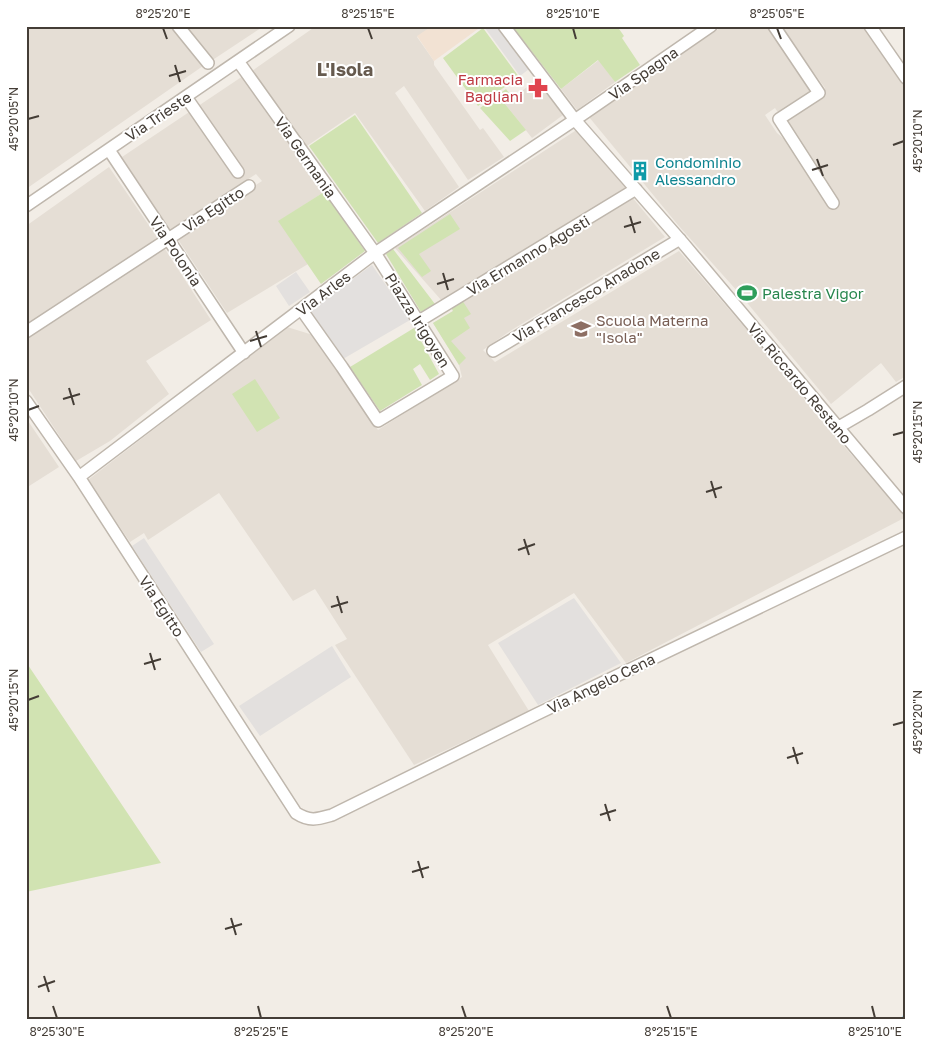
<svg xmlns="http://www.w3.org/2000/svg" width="932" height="1045" viewBox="0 0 932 1045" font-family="'Golos Text',sans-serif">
	<rect width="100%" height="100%" fill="#f2ede6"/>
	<path fill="#e5ded5" d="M29 26H172L203 66 26 189V28Z
		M182 26H264L211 61Z
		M316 26H432L417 37 434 61V65L480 130 483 128 504 157 468 180 404 86 395 93 459 187 425 211 355 113 304 148 252 71Z
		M723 26H766L811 92 779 114 775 108 765 115 777 133 789 143 785 123 791 116 825 94V88L780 26H878L906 67V376L896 382 881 363 831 404 739 293 678 225 589 117Z
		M599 60 615 82 577 110 561 89Z
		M243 76 297 151 324 192 279 221 308 264 227 313 177 238 262 181 256 174 170 231 122 157Z
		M536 80 563 115 532 138 505 104Z
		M578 129 628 190 442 301 395 248Z
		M109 167 159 240 26 326V226Z
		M632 197 665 237 510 331 483 350 495 362 679 251 789 379 814 412 906 517 626 663 574 593 488 645 529 711 414 765 335 645 347 639 315 589 293 601 219 493 148 540 144 533 130 542 88 480 287 327 313 335 378 430 462 377 459 365 433 323 453 311 451 307 604 215Z
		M163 246 211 320 146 361 169 394 110 441 76 461 26 385V337Z
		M26 418 59 467 26 488Z"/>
	<path fill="#f2e2d3" d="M432 26H482L434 61 417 36Z"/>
	<path fill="#d1e3b2" d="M512 26H617L624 36 622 38 640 65 615 82 598 60 561 89Z
		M483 28 519 77 478 106 443 58Z
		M506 89 513 98 505 104 526 130 510 141 480 108Z
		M355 115 422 213 378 243 309 146Z
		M324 192 365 251 321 284 278 221Z
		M450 214 460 229 419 254 431 271 422 277 398 248Z
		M393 249 435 304 421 312 386 254Z
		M462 300 471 314 464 318 470 328 451 341 466 358 459 365 433 323 453 311 451 307Z
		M414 328 439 374 430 380 420 364 413 369 422 385 380 411 350 367Z
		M255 379 280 418 257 432 232 394Z
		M26 662 161 863 26 892Z"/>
	<path fill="#e3e0de" d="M487 26H498L529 69 520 76 485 28Z
		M372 265 410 320 343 359 310 310Z
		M296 272 310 292 289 306 276 286Z
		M144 538 214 644 201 652 132 546Z
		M574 598 621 663 538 705 498 643Z
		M332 646 351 677 260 736 239 706Z"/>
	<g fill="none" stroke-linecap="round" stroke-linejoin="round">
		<path stroke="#a7d4ea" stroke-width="4" d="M903 1019 906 1014"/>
		<defs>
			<path id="minor" d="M178 26 208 63
				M504 26 575 120 683 243 906 508
				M774 26 819 93 779 119 833 203
				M870 26 906 78
				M238 61 375 253 453 376 378 421 342 367 301 309
				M186 97 238 172
				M109 150 244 353
				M26 206 289 26
				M419 321 636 189
				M26 332 249 186
				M493 351 680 239
				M26 401 79 477 296 813C310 822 318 819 332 815L537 714 906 537
				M837 428 868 410 906 386
				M79 477 375 253 582 115 711 26"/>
		</defs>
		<use href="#minor" stroke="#bfb7ad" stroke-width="14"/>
		<use href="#minor" stroke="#fff" stroke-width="11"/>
	</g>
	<path fill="none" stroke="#443d36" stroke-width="2" d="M163 28 167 39M368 28 372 39M573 28 576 39M777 28 781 39M175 65 180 82M169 76 186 71M28 119 39 116M893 145 904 141M817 159 823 176M812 170 828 165M630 216 635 233M624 227 641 222M443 273 448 290M437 284 454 279M256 331 261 347M250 341 267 336M69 388 74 405M63 399 80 394M28 410 39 406M893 435 904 432M711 481 716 498M706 492 722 487M524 539 529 555M518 550 535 544M337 596 342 613M331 607 348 602M150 653 155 670M144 664 161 659M28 700 39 696M893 725 904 722M793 747 798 764M787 758 803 753M605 804 610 821M600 815 616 810M418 861 423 878M412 872 429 867M231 918 236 935M225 929 242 924M44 976 49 992M38 987 55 981M53 1006 57 1018M258 1006 261 1018M462 1006 466 1018M667 1006 671 1018M872 1006 875 1018"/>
	<defs>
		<symbol id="pharmacy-bare" viewBox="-9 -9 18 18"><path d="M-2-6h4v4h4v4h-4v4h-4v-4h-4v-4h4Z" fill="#e0444e" stroke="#fff" stroke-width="2.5" paint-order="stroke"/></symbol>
		<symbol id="building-bare" viewBox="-9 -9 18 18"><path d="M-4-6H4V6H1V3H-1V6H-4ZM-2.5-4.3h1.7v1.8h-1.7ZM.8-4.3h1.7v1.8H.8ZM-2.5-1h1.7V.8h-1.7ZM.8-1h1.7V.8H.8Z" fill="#0f9aa8" stroke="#fff" stroke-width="2.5" paint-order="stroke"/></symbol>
		<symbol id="stadium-bare" viewBox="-9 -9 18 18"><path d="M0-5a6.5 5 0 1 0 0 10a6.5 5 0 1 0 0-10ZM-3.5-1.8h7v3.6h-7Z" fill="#2e9e5b" stroke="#fff" stroke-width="2.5" paint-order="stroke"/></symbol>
		<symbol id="school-bare" viewBox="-9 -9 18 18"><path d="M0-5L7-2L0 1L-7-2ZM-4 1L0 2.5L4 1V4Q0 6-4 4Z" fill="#8d6e63" stroke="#fff" stroke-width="2.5" paint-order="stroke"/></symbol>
	</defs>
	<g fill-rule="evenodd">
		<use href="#pharmacy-bare" x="524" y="74" width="28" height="28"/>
		<use href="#building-bare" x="626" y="157" width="28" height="28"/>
		<use href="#stadium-bare" x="733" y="279" width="28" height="28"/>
		<use href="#school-bare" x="567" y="315" width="28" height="28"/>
	</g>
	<g text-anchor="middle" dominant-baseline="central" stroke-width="4" stroke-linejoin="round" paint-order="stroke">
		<g font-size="15" fill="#443d36" stroke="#fff">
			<text transform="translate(643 73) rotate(-35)">Via Spagna</text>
			<text transform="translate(158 116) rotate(-34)">Via Trieste</text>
			<text transform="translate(306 157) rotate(55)">Via Germania</text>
			<text transform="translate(213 209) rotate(-33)">Via Egitto</text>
			<text transform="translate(176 251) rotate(56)">Via Polonia</text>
			<text transform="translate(528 255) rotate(-31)">Via Ermanno Agosti</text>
			<text transform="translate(323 293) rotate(-37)">Via Arles</text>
			<text transform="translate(586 295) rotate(-31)">Via Francesco Anadone</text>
			<text transform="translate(418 320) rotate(58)">Piazza Irigoyen</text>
			<text transform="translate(800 383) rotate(50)">Via Riccardo Restano</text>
			<text transform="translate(162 606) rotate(57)">Via Egitto</text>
			<text transform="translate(601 683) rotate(-26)">Via Angelo Cena</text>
		</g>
		<g font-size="15" fill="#be3a42" stroke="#fff" text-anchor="end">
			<text x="523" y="79">Farmacia<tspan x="523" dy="17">Bagliani</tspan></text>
		</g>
		<g font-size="15" fill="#0d838f" stroke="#fff" text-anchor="start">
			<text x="655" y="162">Condominio<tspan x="655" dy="17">Alessandro</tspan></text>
		</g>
		<g font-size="15" fill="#27864d" stroke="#fff" text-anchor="start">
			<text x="762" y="293">Palestra Vigor</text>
		</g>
		<g font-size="15" fill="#785e54" stroke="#fff" text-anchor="start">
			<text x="596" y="320">Scuola Materna<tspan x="596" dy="17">"Isola"</tspan></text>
		</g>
		<g font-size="18" font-weight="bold" fill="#665a4e" stroke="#fff">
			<text x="345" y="69">L'Isola</text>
		</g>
	</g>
	<rect width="932" height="1045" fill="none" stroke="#ffffff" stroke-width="55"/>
	<rect x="28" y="28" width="876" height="990" fill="none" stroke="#443d36" stroke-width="2"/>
	<g font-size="12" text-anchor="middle" fill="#443d36">
		<text x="163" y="18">8°25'20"E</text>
		<text x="368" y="18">8°25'15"E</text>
		<text x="573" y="18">8°25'10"E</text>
		<text x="777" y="18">8°25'05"E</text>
		<text transform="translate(14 119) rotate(-90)" y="4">45°20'05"N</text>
		<text transform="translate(918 141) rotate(-90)" y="4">45°20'10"N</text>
		<text transform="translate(14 410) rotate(-90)" y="4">45°20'10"N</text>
		<text transform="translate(918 432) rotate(-90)" y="4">45°20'15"N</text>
		<text transform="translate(14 700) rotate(-90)" y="4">45°20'15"N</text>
		<text transform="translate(918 722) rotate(-90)" y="4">45°20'20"N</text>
		<text x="57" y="1036">8°25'30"E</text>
		<text x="261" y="1036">8°25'25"E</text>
		<text x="466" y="1036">8°25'20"E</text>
		<text x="671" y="1036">8°25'15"E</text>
		<text x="875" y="1036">8°25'10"E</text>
	</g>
</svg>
